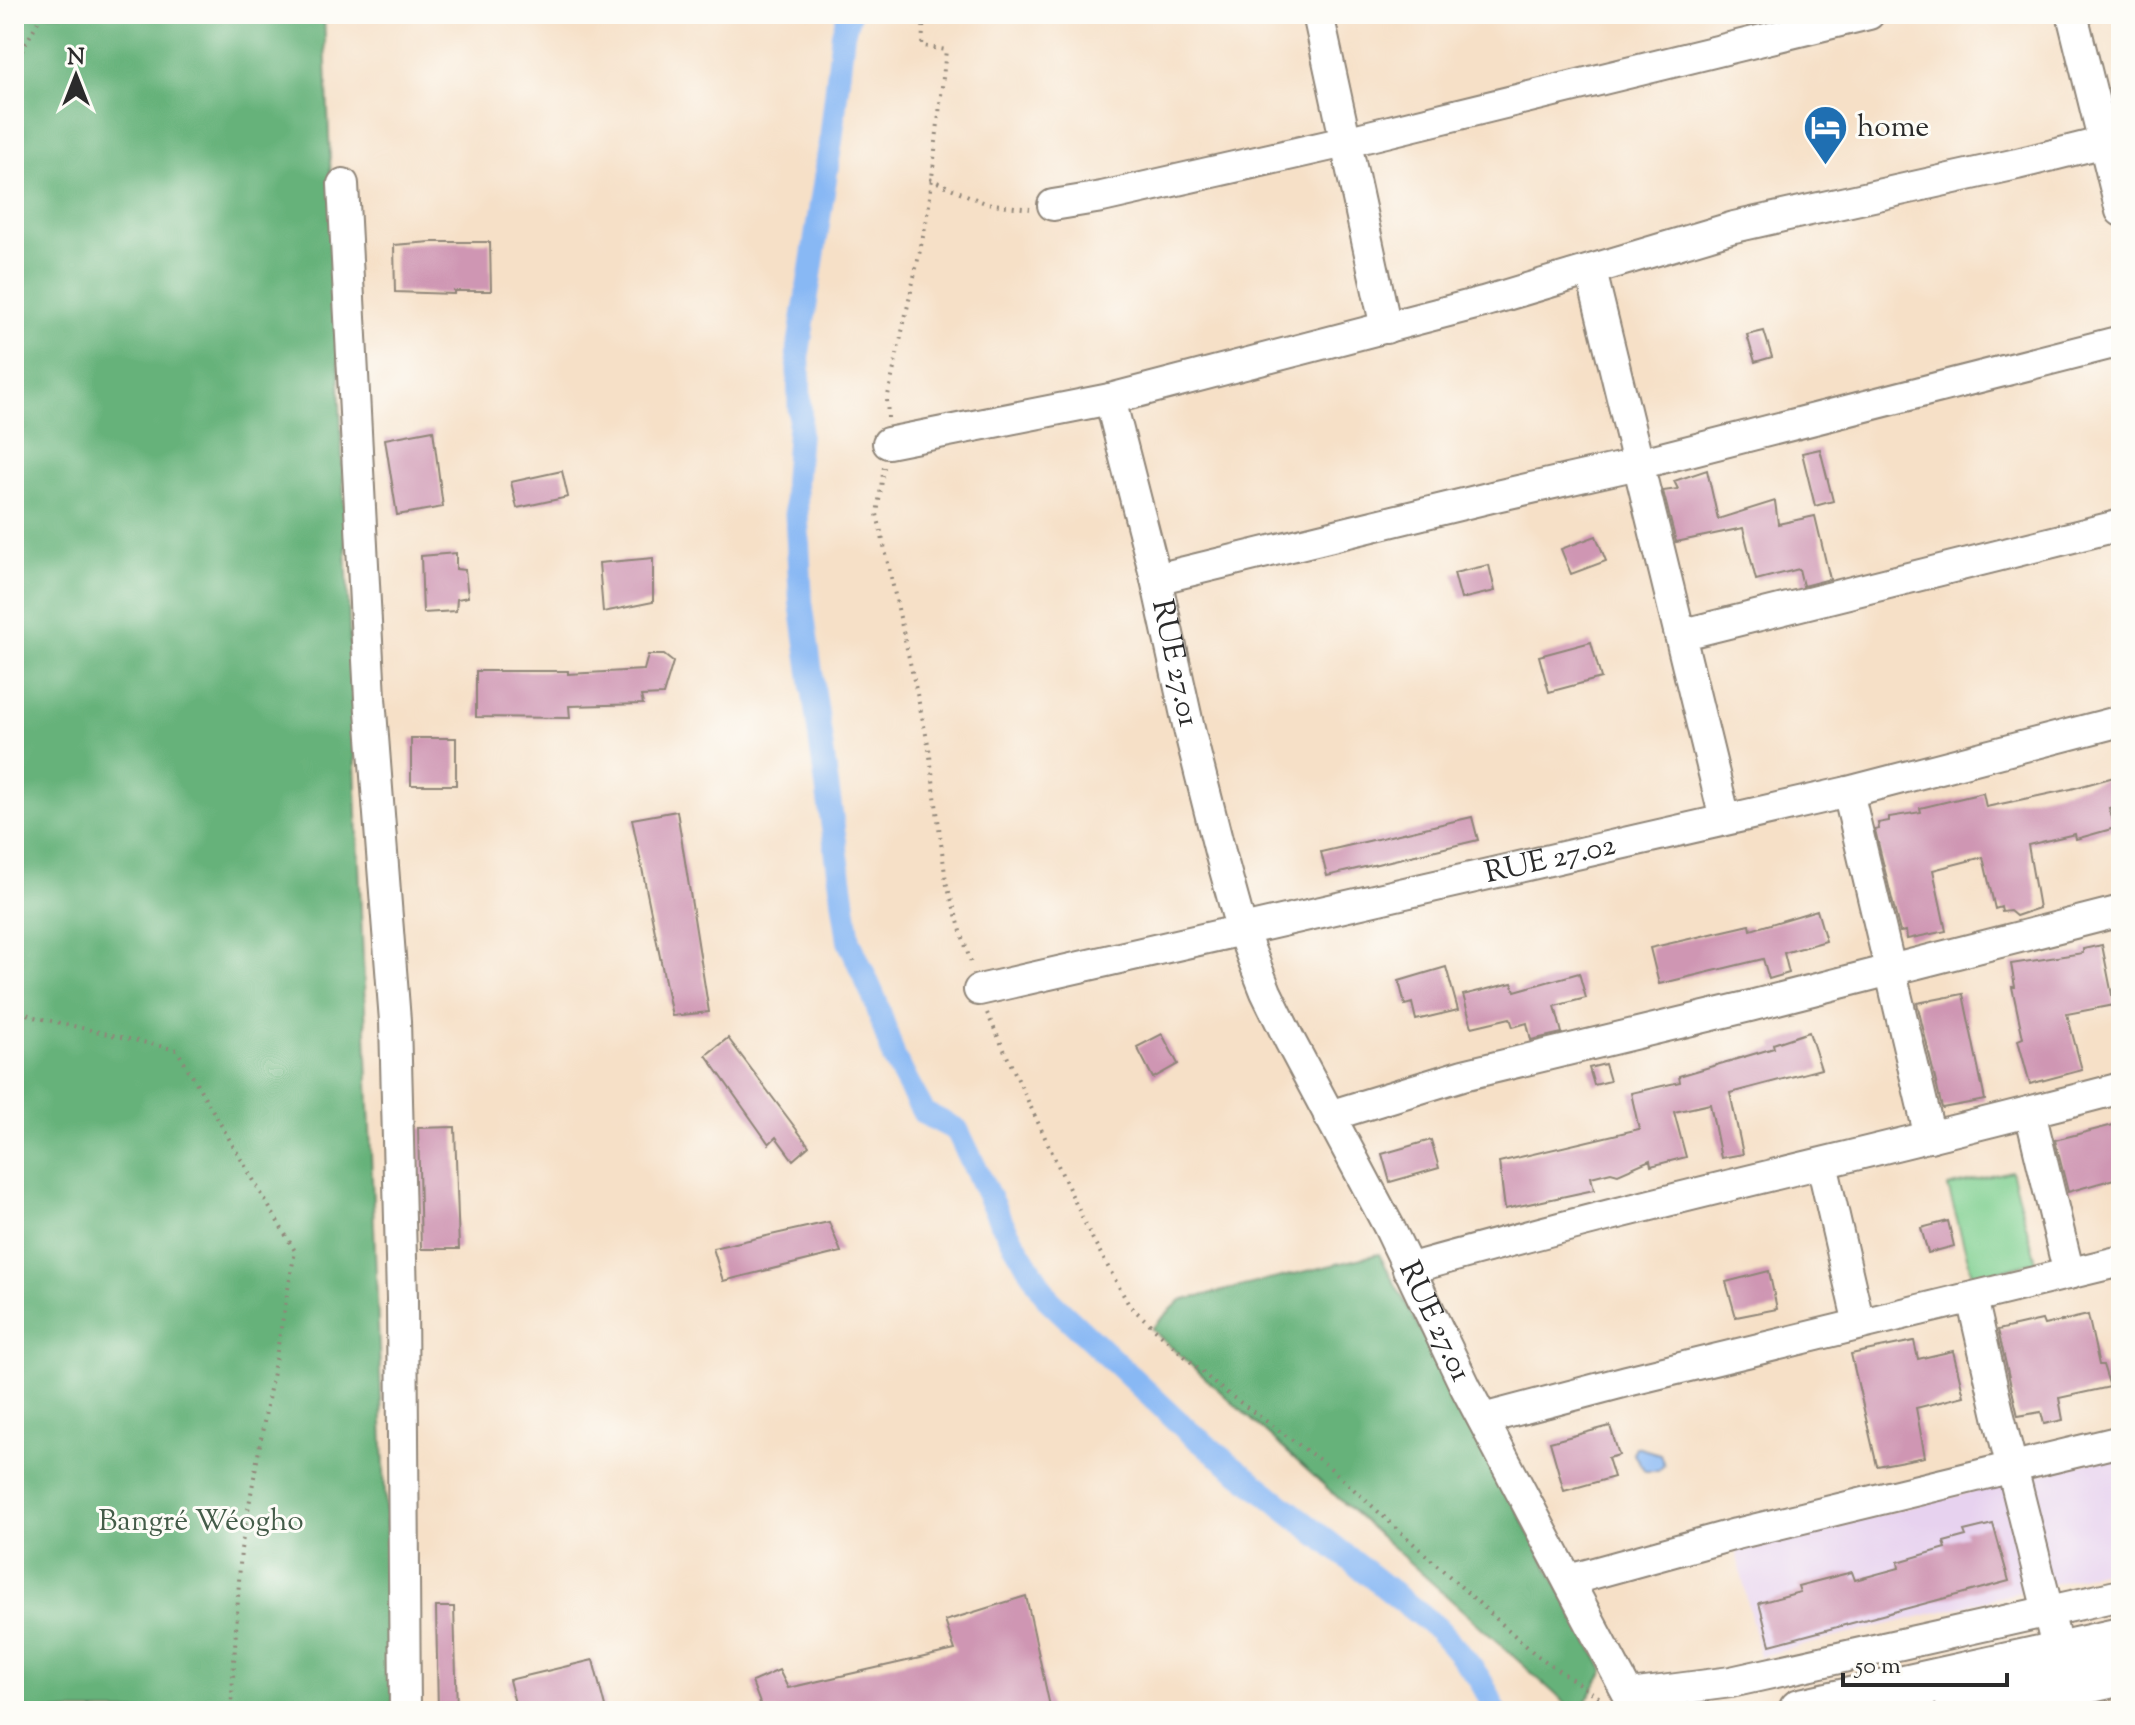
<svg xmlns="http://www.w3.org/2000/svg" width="2135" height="1725" viewBox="0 0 2135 1725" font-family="'Sorts Mill Goudy',serif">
	<rect width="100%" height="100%" fill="#fdfcf7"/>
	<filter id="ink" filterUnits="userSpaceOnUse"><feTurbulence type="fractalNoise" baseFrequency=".0125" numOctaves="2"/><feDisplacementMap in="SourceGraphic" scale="16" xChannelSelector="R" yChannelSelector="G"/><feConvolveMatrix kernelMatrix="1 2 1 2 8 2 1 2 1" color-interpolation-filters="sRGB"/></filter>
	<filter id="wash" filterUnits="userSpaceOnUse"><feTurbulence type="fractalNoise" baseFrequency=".006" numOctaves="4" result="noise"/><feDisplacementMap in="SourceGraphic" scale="32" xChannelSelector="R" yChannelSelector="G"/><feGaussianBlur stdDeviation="1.8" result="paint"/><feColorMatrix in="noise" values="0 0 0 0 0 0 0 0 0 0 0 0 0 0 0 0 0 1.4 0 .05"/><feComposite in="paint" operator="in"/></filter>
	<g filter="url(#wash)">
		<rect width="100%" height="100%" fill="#f6e0c7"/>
		<path fill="#e7d2ef" d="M2121 1454V1567L1760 1656 1736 1551Z"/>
		<path fill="#7ecf8f" stroke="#547d5d" stroke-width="2" d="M2011 1171 2036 1261 1973 1278 1948 1187Z"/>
		<path fill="#66b27a" stroke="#486e52" stroke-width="2" d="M14 14H324L394 1711H14Z
			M1379 1254 1604 1671 1580 1711H1574L1151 1329 1180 1301Z"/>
		<path fill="#88b8f4" stroke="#5a7290" stroke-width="2" d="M1636 1447 1660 1454 1664 1465 1658 1471H1645L1633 1453Z"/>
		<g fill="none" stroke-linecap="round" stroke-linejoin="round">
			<path stroke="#88b8f4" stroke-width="24" d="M849 14 843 33 831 140 798 353 800 418 795 483 801 602 849 941 876 1002 894 1058 924 1113 957 1130 1000 1220 1049 1300 1189 1432 1438 1629C1459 1654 1486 1679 1494 1711"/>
		</g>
		<g id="blocks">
			<path fill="#cf96b3" d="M431 242H490L491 291H454V294L395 292 394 245Z
				M1764 331 1772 357 1755 362 1747 335Z
				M433 430 443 507 397 515 385 439Z
				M1820 449 1833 501 1815 506 1802 453Z
				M1707 470 1718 519 1775 501 1778 524 1815 516 1830 579 1803 586 1799 569 1756 580 1743 528 1676 542 1663 491 1678 489 1674 481Z
				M562 471 568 497 517 508 511 482Z
				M1596 536 1606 561 1571 574 1561 549Z
				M456 553V569L465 570 468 597 457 599 456 611 423 613 421 556Z
				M653 558V602L603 612 599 563Z
				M1489 565 1495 591 1461 599 1454 573Z
				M1591 642 1601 678 1549 692 1539 656Z
				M648 655H664L673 662 663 695 641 696 643 704 569 706 570 718 476 717V671H568V674L644 670Z
				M411 738H456V785H411Z
				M2121 775V805L2109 808 2115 828 2076 839 2075 834 2028 845 2039 908 2016 916 2010 911 2002 912 2001 907 1995 909 1983 857 1933 870 1946 931 1907 939 1906 931 1900 932 1875 830 1879 829 1878 823 1889 821V817L1921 812 1920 808 1983 793 1986 807 2071 789Z
				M677 811 709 1012 672 1016 632 819Z
				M1472 817 1478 840 1327 876 1321 852Z
				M1817 910 1826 941 1784 953 1789 973 1769 979 1763 959 1659 984 1650 948 1750 925 1751 930Z
				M2102 945 2114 1005 2067 1014 2082 1070 2030 1084 2018 1040 2023 1038 2012 987H2015L2011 964 2083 953V949Z
				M1446 967 1458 1010 1416 1020 1412 1003 1405 1005 1399 981Z
				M1579 973 1586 998 1555 1006 1562 1033 1531 1040 1527 1023 1513 1027 1510 1018 1472 1027 1463 995 1512 983 1515 991Z
				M1963 994 1985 1100 1942 1108 1917 1003Z
				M1809 1032 1821 1069 1730 1093 1743 1154 1721 1158 1710 1104 1674 1112 1686 1157 1651 1166 1650 1160 1618 1174 1611 1172 1591 1177 1594 1190 1505 1209 1499 1162 1639 1129 1631 1093 1680 1082 1679 1076 1774 1048 1773 1044Z
				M1162 1034 1178 1064 1153 1078 1137 1047Z
				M728 1038 809 1146 793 1160 776 1137 769 1144 706 1055Z
				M1605 1064 1610 1081 1594 1085 1589 1068Z
				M2121 1123V1177L2068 1192 2055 1140Z
				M455 1127 459 1249H421L418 1128Z
				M1431 1140 1439 1168 1390 1182 1382 1154Z
				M1948 1221 1954 1246 1928 1253 1921 1228Z
				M829 1222 841 1252 723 1281 713 1248Z
				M1769 1271 1777 1309 1736 1317 1726 1282Z
				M2088 1315 2099 1365H2103L2110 1387 2059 1398 2063 1420 2044 1424 2041 1412 2018 1416 1998 1330 2042 1320 2044 1325Z
				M1914 1341 1918 1359 1953 1351 1964 1396 1916 1408 1925 1457 1877 1466 1851 1354Z
				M1610 1426 1619 1455 1608 1458 1614 1477 1564 1491 1550 1442Z
				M1993 1524 2009 1581 1770 1645 1759 1603 1800 1592 1798 1586 1852 1572 1855 1580 1899 1568 1898 1562 1946 1548 1944 1542 1966 1536 1964 1531Z
				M1026 1596 1051 1711H763L752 1682 779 1670 788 1688 955 1650 945 1621Z
				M436 1607H454L457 1711H438Z
				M593 1660 606 1711H517L509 1680Z"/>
		</g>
	</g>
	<g filter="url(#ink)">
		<use href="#blocks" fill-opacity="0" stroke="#908679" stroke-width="2"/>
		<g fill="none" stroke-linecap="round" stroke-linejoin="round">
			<defs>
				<g id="minor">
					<path d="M1318 14 1386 328"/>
					<path d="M2072 14 2121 211"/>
					<path d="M343 184 370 698 395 1021 402 1299 405 1711"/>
					<path d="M1053 205 1102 197 1345 142 1869 14"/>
					<path d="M1591 271 1725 819"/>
					<path id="s1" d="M1110 399 1156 579 1189 729 1220 852 1241 928 1266 992 1290 1041 1389 1227 1466 1388 1637 1711"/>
					<path d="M888 443 1110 399 1483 302 1734 227 2017 164 2121 138"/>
					<path d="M1156 579 1496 496 1638 464 2121 341"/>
					<path d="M1680 635 2121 525"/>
					<path d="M1848 792 1930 1137"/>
					<path id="s2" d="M979 990 1848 792 2121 721"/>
					<path d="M2030 1112 2069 1274"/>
					<path d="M1329 1116 1463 1075 1750 1006 2121 911"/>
					<path d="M1822 1164 1859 1324"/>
					<path d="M1408 1269C1644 1202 1884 1151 2121 1088"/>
					<path d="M1972 1298 1999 1416 2053 1631"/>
					<path d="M1483 1419 1627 1381 2121 1261"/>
					<path d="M1569 1580 1736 1534 2121 1441"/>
					<path d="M1630 1695 1731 1682 2121 1595"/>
				</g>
				<path id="highway" d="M1801 1711 2121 1640
					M1957 1711 2121 1673"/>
			</defs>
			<use href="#minor" stroke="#908679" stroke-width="34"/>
			<use href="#highway" stroke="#908679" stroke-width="48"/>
			<path stroke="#908679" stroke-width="4" stroke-dasharray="2 6" stroke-linecap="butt" d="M14 65 42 14
				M930 179 985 203 1030 209
				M888 418 887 400 928 214 946 50 922 46 924 14
				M884 467 877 514 929 748 946 882 972 967
				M14 1005 30 1016 177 1050 295 1251 241 1549 231 1711
				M987 1013 1090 1234 1129 1305 1216 1385 1328 1466 1535 1654 1600 1698"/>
			<use href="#minor" stroke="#fff" stroke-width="30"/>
			<use href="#highway" stroke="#fff" stroke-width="44"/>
		</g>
	</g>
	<defs>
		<symbol id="hotel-pin" viewBox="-11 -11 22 30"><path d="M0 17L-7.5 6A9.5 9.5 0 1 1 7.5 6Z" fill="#1f6fb2" stroke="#fdfcf7"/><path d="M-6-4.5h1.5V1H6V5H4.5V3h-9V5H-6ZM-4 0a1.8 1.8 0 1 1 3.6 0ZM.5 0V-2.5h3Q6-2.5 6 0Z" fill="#fff"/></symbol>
	</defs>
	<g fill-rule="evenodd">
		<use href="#hotel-pin" x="1800" y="102" width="51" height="69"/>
	</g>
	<g text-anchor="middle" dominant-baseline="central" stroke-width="6" stroke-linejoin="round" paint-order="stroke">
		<g font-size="30" fill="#2b2b2b" stroke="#fdfcf7" text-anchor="start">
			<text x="1857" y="128">home</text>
		</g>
		<g font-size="30" fill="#2b2b2b" stroke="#fdfcf7">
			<text stroke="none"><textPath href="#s1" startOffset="272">RUE 27.01</textPath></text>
			<text stroke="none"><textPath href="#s2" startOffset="586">RUE 27.02</textPath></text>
			<text stroke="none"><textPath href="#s1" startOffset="984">RUE 27.01</textPath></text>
		</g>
		<g font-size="30" fill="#445c49" stroke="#fdfcf7">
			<text x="201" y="1522">Bangré Wéogho</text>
		</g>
	</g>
	<rect width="2135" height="1725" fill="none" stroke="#fdfcf7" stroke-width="48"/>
	<g transform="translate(76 76)" stroke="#fdfcf7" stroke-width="6" paint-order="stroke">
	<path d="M0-6L14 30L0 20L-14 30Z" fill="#2b2b2b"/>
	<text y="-12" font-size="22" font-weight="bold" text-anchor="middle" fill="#2b2b2b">N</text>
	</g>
	<path d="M1843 1673v12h164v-12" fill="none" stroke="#2b2b2b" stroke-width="4"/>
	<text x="1855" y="1673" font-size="24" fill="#2b2b2b" stroke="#fdfcf7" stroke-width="6" paint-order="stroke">50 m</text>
</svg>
